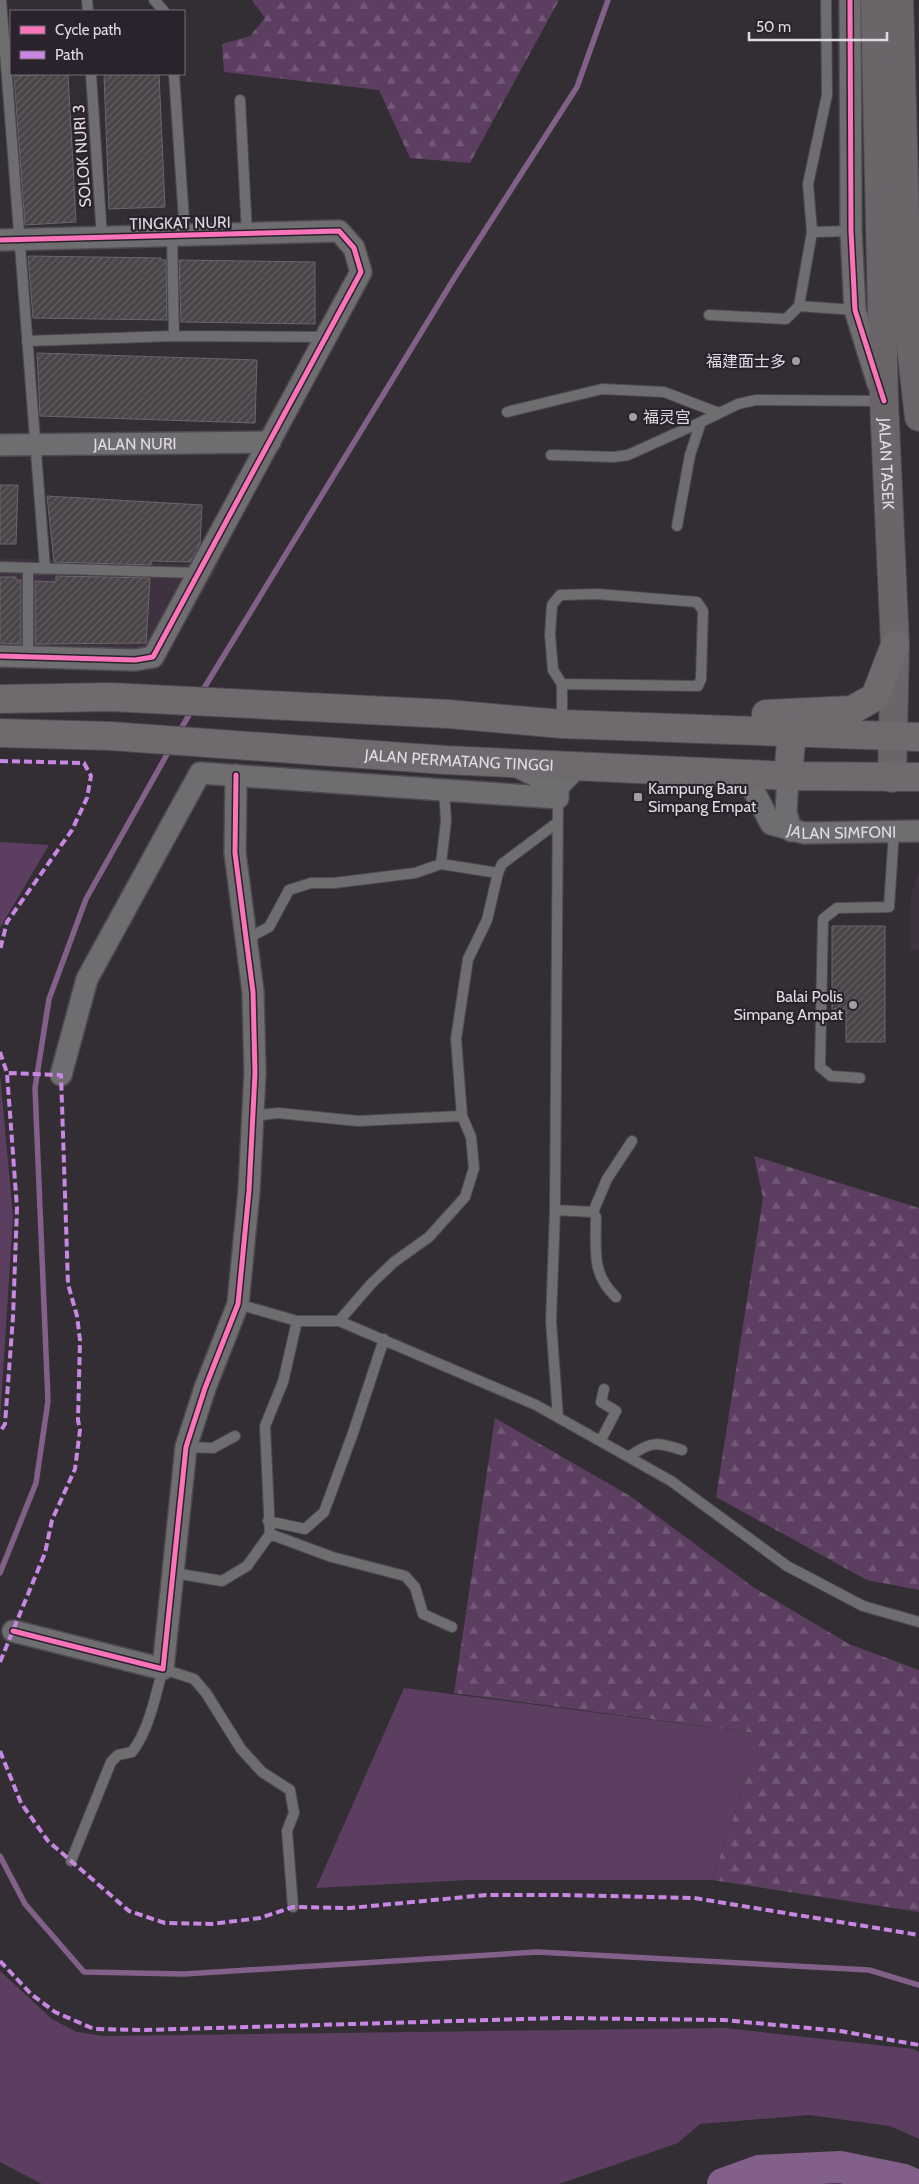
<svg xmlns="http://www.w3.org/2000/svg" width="919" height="2184" viewBox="0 0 919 2184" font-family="Cabin,'Noto Sans SC',sans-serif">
	<defs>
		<pattern id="forest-firs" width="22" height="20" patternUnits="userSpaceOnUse" patternTransform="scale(1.25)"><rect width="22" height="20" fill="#5c3e61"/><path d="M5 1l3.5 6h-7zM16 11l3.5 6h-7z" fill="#735977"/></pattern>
		<pattern id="building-hatch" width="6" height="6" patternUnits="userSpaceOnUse" patternTransform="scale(1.25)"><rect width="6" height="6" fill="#484448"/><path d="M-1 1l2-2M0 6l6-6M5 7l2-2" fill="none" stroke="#625e62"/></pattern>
	</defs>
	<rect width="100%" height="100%" fill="#332e34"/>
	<path fill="#3e3241" d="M0 558 219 565 158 669 0 667Z
		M919 872V950H910L911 895Z"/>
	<path fill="#5c3e61" d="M0 842 49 845 0 928Z
		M0 1075 13 1216 0 1420Z
		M404 1688 762 1734 712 1880H468L316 1888Z
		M0 1971 52 2019 77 2032 103 2036 725 2028 913 2049 919 2052V2139L890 2126 809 2115 700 2124 678 2143 559 2184H42L0 2162Z"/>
	<path fill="url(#forest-firs)" d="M252 0H559L470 163 410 158 379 90 224 72 222 44 250 36 265 18Z
		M754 1156 919 1208V1590L867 1580 716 1497 763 1198Z
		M495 1418 630 1496 753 1587 849 1644 919 1670V1912L712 1880 762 1734 454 1693Z"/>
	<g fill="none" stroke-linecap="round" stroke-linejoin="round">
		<path stroke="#83608a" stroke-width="5.5" d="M201 693 455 277 577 87 608 0
			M179 732 192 710
			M0 1573 36 1483 48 1401 35 1088 49 999 86 899 170 749
			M0 1856 25 1904 84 1972 184 1974 537 1952 869 1970 919 1985"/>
		<path stroke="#83608a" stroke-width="32" d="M723 2184 759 2171 840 2167 904 2180 913 2184"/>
	</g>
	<path fill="url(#building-hatch)" stroke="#69656a" d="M56 74H68L76 222 25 225 14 76Z
		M104 74H159L165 207 109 209Z
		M28 256 161 258V260H166L167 320 33 318Z
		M179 260 315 262V324L181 322Z
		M37 353 257 360 255 423 40 416Z
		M0 485H18L16 544H0Z
		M47 496 202 505 200 544 190 562 151 561V565L54 562Z
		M56 576 150 578 146 643 35 644V581L56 582Z
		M0 577H16V580H21V644L0 643Z
		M832 926H885V1042H846V1009H832Z"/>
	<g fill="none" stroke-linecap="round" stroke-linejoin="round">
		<defs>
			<path id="lane" d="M1 0 45 568
				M87 0 88 11
				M154 0 164 11
				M91 74 102 237
				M174 74 185 235
				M240 100 247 234
				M812 232 851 231
				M172 236 174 336
				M799 306 855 310
				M709 315 786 319 799 306 812 232 808 184 827 95 826 0
				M27 341 174 336 326 337
				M507 412 602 389 664 392 719 413
				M551 455 614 457 628 455 701 422
				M677 526 690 455 701 422 738 404 756 400 883 401
				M0 567 199 573
				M28 656V568
				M562 684 553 670 550 635 552 605 560 595 597 594 697 602 703 611 701 679 698 686 562 684V723
				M558 798 555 1210 551 1321 558 1417
				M441 864 498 873
				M246 939 269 927 289 890 311 883H334L415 873 441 864 446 821 444 790
				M860 1078 831 1076 820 1067 823 919 837 908 889 907 894 832
				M253 1116 278 1113 358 1121 462 1116
				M555 1210 593 1212 596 1217C596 1249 591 1274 616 1297
				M593 1212 607 1179 632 1141
				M238 1304 297 1321H339L536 1405 671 1481 787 1566 863 1606 919 1622
				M339 1321 371 1284 394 1262 429 1237 465 1197 474 1168 471 1137 462 1116 456 1039 468 959 487 920 498 873 502 864 558 822
				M601 1440 616 1411 601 1402 604 1389
				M186 1447 213 1448 235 1436
				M630 1456C651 1441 656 1442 682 1450
				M268 1521 305 1529 324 1512 353 1433 384 1339
				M270 1534 332 1557 405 1576 415 1587 423 1614 452 1627
				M174 1573 222 1581 247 1566 270 1534 265 1426 283 1382 297 1321
				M71 1861 111 1762 118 1755 132 1752C150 1728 155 1696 163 1669L194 1679 206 1693 241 1749 262 1772 290 1790 294 1813 287 1831 293 1907"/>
			<g id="street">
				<path d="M850 0 851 231 855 310 878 384"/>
				<path d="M0 240 339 231 354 248 361 272 153 657 135 660 0 656"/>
				<path id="s1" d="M0 445 270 442"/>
				<path d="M514 765 558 787"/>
				<path id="s2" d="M729 775 751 785 771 824 804 833 919 831"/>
				<path d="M788 776 786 812 791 831"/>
				<path d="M61 1075 87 979 200 773 558 798V787L579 765"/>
				<path d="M13 1631 163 1669 186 1447 205 1388 238 1304 249 1191 255 1073 253 992 235 853 236 775"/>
			</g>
			<g id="secondary">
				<path id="s3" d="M875 0 884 401 895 645 892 778"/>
				<path d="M899 0 908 321 919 417"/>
			</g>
			<g id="highway">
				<path d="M0 699 110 697 448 714 562 724 919 737"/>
				<path d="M766 714 852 710 875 697 895 645"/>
				<path id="s4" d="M0 733 110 736 445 760 788 776 919 777"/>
				<path d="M788 776 792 731"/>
			</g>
		</defs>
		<use href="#lane" stroke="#4e4a4f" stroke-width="12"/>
		<use href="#street" stroke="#4e4a4f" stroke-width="24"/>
		<use href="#secondary" stroke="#4e4a4f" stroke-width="30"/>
		<use href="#highway" stroke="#4e4a4f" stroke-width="30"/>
		<use href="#lane" stroke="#6e6d6f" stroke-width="10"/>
		<use href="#street" stroke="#6e6d6f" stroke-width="21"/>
		<use href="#secondary" stroke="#696569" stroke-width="28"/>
		<use href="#highway" stroke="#6e6a6e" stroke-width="28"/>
		<path stroke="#c787e3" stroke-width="4" stroke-dasharray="8 4" stroke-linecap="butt" d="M0 761 84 763 91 776 87 798 72 830 7 922 0 950
			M0 1052 7 1073 17 1208 13 1317 5 1424 0 1432
			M0 1662 45 1553 52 1520 75 1469 80 1430 78 1420 80 1340 77 1316 68 1284 61 1075 7 1073
			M0 1751 21 1803 48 1841 129 1911 165 1923 212 1924 260 1918 293 1907 350 1908 486 1895H564L694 1898 919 1935
			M0 1961 31 1994 55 2012 94 2029 146 2030 558 2018 724 2020 840 2031 919 2045"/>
		<defs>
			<path id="cycleway" d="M850 0 851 231 855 310 884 401
				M0 240 339 231 354 248 361 272 153 657 135 660 0 656
				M13 1631 163 1669 186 1447 205 1388 238 1304 249 1191 255 1073 253 992 235 853 236 775"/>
		</defs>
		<use href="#cycleway" stroke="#2a222c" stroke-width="8"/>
		<use href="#cycleway" stroke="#fb73b8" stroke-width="5"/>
	</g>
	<g fill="#a39ea4" stroke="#2a222c" stroke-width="2">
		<circle cx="796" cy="361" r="5"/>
		<circle cx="633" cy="417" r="5"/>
		<rect x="633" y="792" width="10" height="10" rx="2.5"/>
		<circle cx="853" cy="1005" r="5"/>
	</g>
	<g text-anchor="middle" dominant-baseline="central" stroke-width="4.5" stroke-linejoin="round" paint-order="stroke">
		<g font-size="16" fill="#e0dae1" stroke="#2a222c">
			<text transform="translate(82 156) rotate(-94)">SOLOK NURI 3</text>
			<text transform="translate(180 223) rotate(-1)">TINGKAT NURI</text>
			<text stroke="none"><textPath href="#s1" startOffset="135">JALAN NURI</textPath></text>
			<text stroke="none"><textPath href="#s3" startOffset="464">JALAN TASEK</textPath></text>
			<text stroke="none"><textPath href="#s4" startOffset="460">JALAN PERMATANG TINGGI</textPath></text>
			<text stroke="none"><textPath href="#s2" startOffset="140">JALAN SIMFONI</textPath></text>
		</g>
		<g font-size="16" fill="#e0dae1" stroke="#2a222c" text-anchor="end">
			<text x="786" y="361">福建面士多</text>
			<text x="643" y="417" text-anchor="start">福灵宫</text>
			<text x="648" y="788" text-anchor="start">Kampung Baru<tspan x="648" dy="18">Simpang Empat</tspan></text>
			<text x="843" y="996">Balai Polis<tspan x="843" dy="18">Simpang Ampat</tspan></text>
		</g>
	</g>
	<rect x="10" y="10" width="175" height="65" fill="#2a222c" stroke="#736c74"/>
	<rect x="20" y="26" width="25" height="8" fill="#fb73b8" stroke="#736c74"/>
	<text x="55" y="35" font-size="15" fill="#e0dae1">Cycle path</text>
	<rect x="20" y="51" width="25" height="8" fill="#c787e3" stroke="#736c74"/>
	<text x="55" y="60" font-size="15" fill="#e0dae1">Path</text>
	<path d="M749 32v8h138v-8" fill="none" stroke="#e0dae1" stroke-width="2.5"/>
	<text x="756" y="32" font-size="15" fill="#e0dae1" stroke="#2a222c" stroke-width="4" paint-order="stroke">50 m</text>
</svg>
